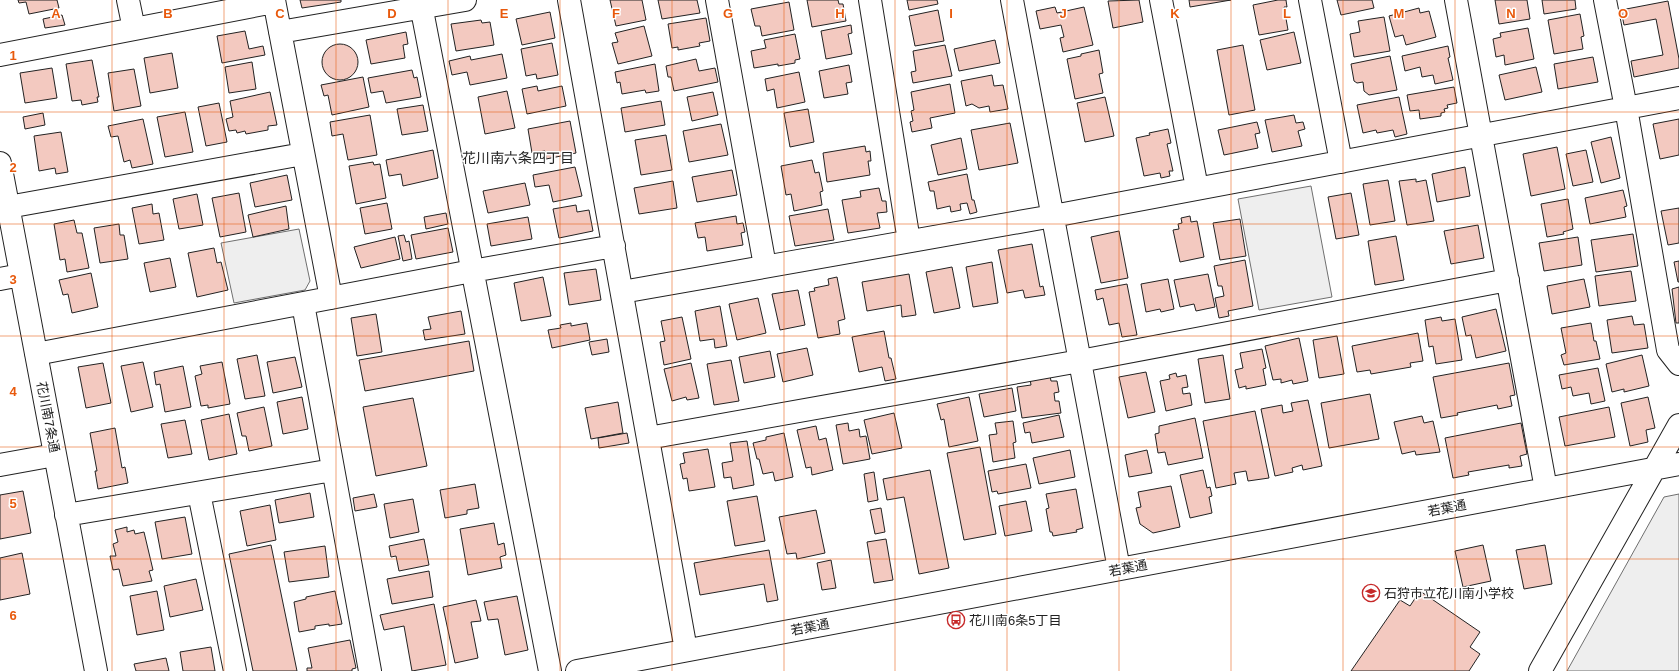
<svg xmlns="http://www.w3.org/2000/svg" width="1679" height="671" viewBox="0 0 1679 671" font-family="Helvetica,'Noto Sans JP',sans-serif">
	<rect width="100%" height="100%" fill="#fff"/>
	<path fill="#eee" stroke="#6f6f6f" d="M1311 186 1332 297 1259 310 1238 199Z
		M299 229 310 281 305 290 234 303 221 243Z
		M1679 494V671H1567L1664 497Z"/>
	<path fill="#f3c9c0" stroke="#222" d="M18 0H57L59 8 29 14 26 2 19 3Z
		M300 0H341V2L302 8Z
		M610 0H642L646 20 616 26Z
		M658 0H697L700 13 662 19Z
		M807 0H838L839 4H843L846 21 812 27Z
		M907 0H937L938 4 909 10Z
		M1139 0 1143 22 1113 28 1108 1Z
		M1189 0H1231L1190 7Z
		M1278 0H1286L1287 7H1284L1288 30 1259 35 1253 5Z
		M1337 0H1372L1374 8 1341 15Z
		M1495 0H1527L1530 19 1499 24Z
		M1542 0H1575L1576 9 1544 14Z
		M1668 1 1679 59V68L1634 77 1631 61 1663 55 1656 19 1624 25 1621 10Z
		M789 2 794 30 762 36 760 26H755L751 9Z
		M1055 7 1057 13 1084 7 1093 45 1063 52 1060 38 1064 37 1061 25 1040 29 1036 11Z
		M1419 8 1420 13 1429 11 1436 37 1406 45 1403 35 1395 37 1389 16Z
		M938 10 944 41 915 46 909 16Z
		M550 12 555 38 522 45 516 19Z
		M1580 14 1584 36 1581 37 1583 49 1554 54 1548 20Z
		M62 15 65 25 45 28 43 19Z
		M1384 17 1390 51 1354 57 1350 34 1360 32 1358 21Z
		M706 18 710 41 699 43 700 46 678 50V47L672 48 668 24Z
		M481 20 482 23 490 22 494 45 456 51 451 24Z
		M851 25 852 33 848 34 852 54 826 59 821 31Z
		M644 26 652 56 618 64 612 43 618 42 615 33Z
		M1528 28 1534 59 1505 65 1504 55 1496 57 1493 39 1501 37 1500 33Z
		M245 31 249 49 263 46 265 55 222 63 217 36Z
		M406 32 408 44 403 45 405 58 371 64 366 40Z
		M1294 32 1301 63 1267 70 1260 40Z
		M795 34 800 59 795 60V63L778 66V64L754 68 751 51 766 48 764 40Z
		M995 40 1000 63 959 71 954 49Z
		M552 43 558 75 537 79 536 74 526 76 521 49Z
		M322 62a18 18 0 1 1 36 0a18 18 0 1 1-36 0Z
		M945 45 952 76 913 83 911 72 916 71 913 51Z
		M1243 45 1255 110 1229 115 1217 50Z
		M1448 46 1450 57 1448 58 1453 80 1435 84 1433 75 1422 77 1420 67 1405 71 1402 56Z
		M1099 50 1103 73 1099 74 1103 93 1075 99 1067 59 1081 56V54Z
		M172 53 178 88 150 93 144 58Z
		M502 54 507 78 470 85 467 72 452 75 449 61 470 56 471 60Z
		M1390 56 1397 90 1369 95 1364 91 1363 82 1357 83 1354 81 1351 64Z
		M1593 57 1598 82 1558 89 1554 64Z
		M696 59 699 71 715 68 718 82 674 91 671 77H668L666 66Z
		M92 60 99 97H97L98 102 82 105 81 100 72 101 66 64Z
		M252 62 256 89 229 93 225 67Z
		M655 64 659 91 646 93 645 90 622 94 620 82 617 83 615 72Z
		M849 65 852 82 846 83 848 94 824 98 819 71Z
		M1536 67 1542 92 1505 100 1499 75Z
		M52 68 57 98 25 103 20 73Z
		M134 69 141 106 114 111 108 73Z
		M412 70 414 78 417 77 421 97 386 103 383 91 371 93 368 78Z
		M799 72 805 102 777 108 774 89 767 91 765 79Z
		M992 75 994 86 1003 85 1008 109 990 112 989 106 979 108 972 104 966 106 961 81Z
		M363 77 369 107 332 115 328 95 324 96 321 85Z
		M950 84 955 113 930 118 932 128 912 132 910 122 913 121 911 111 914 110 911 92Z
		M537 86 538 91 562 86 566 106 527 114 522 89Z
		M1454 87 1457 103 1447 105 1448 108 1444 109 1445 112 1441 113V116L1420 119 1419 110 1410 111 1407 95Z
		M507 91 515 128 485 134 478 97Z
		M270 92 277 125 268 126V130L246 134 245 131 237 133 236 130 229 131 226 119 233 117 230 101Z
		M713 92 718 115 692 121 687 97Z
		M1105 97 1114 136 1085 142 1077 103Z
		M1399 97 1407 134 1395 137 1393 130 1377 133 1376 130 1363 133 1357 105Z
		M661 101 665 125 625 132 621 108Z
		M219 103 227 142 206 146 198 107Z
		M423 105 428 131 402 135 397 109Z
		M808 109 814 142 790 147 784 113Z
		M185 112 193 152 165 157 157 117Z
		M43 113 45 125 25 129 23 117Z
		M370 115 377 155 348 160 343 134 332 136 330 122Z
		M1294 115 1296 123 1303 122 1305 129 1298 131 1302 146 1272 152 1265 120Z
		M143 119 153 164 132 168 130 160 124 162 118 136 111 137 108 126Z
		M1679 119V155L1660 159 1653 124Z
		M570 121 576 153 546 159 545 151 532 153 528 129Z
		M1257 122 1260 133 1255 134 1258 148 1224 155 1218 130Z
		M1010 123 1018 163 979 170 971 130Z
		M721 124 728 155 689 162 683 131Z
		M1168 129 1171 143 1167 144 1173 171H1169L1170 176 1161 178 1160 173 1144 176 1136 138 1150 135 1149 133Z
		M61 132 68 172 56 174 55 168 39 171 34 136Z
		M666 135 672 170 641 175 635 140Z
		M1611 137 1620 178 1601 183 1591 142Z
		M961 138 967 169 938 175 931 145Z
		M865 146 866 152 870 151 871 161H868L870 175 827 182 823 153Z
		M1557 147 1565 189 1531 196 1523 154Z
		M433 150 438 178 403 186 401 174 389 176 386 160Z
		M1586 150 1593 182 1573 186 1566 154Z
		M812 160 815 173 819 172 823 191 820 192 822 205 794 211 791 194 786 195 781 166Z
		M373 162 374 165 380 164 386 198 356 204 349 166Z
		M575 167 582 196 553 202 549 185 535 187 533 175Z
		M1465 167 1470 196 1437 202 1432 174Z
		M732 170 737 195 697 202 692 177Z
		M967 174 972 200H974L977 212 970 214 967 203 960 204 961 210 951 212 950 206 937 209 934 191H930L928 182Z
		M287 175 292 200 255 207 250 183Z
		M1416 179V182L1426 180 1434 221 1407 225 1399 181Z
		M1388 180 1395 221 1370 225 1363 184Z
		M673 181 677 208 639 214 634 188Z
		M525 183 530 205 488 213 483 191Z
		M879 188 882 201H886L887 212 877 213 880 228 848 233 842 200 861 197 860 191Z
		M1623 190 1627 206 1624 207 1626 217 1590 224 1585 198Z
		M239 193 246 232 220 237 212 198Z
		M1351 193 1359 235 1336 239 1328 197Z
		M197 194 203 225 179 229 173 199Z
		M1568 199 1573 229 1563 232 1564 234 1547 237 1541 204Z
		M387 203 392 229 365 234 360 208Z
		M152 204 153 214 159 213 164 240 139 244 132 208Z
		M576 205 577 212 589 210 593 231 559 238 553 209Z
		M286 206 289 229 253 237 248 215Z
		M1679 208V243L1668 245 1661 211Z
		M828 209 834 240 795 246 789 216Z
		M446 213 448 224 426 229 424 217Z
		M736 216 737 224 743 223 745 232 741 233 743 245 707 251 705 237 698 238 695 223Z
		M1190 216 1191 222 1197 221 1204 257 1180 262 1173 230 1179 229 1178 224 1182 223 1181 218Z
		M528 217 532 239 491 246 487 224Z
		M1240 219 1246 256 1220 260 1213 223Z
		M74 220 77 233H82L89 268 67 272 65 259 60 260 54 224Z
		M119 224 120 235H124L128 259 100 263 94 228Z
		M1478 225 1484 258 1451 264 1444 231Z
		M448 228 453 252 416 259 411 235Z
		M1119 231 1128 278 1101 283 1091 237Z
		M1633 234 1638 266 1596 272 1591 240Z
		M404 235 406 242 409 241 412 259 403 261 398 236Z
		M1396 236 1404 280 1375 285 1368 241Z
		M395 237 400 259 361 268 354 247Z
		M1578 237 1582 265 1544 271 1539 243Z
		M1032 244 1040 287 1043 286 1045 295 1025 298 1023 290 1007 293 998 250Z
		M214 248 217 263 221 262 228 290 197 297 188 253Z
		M170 258 176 287 150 292 144 263Z
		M1245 260 1253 306 1228 311 1229 316 1219 318 1215 298 1224 296 1222 286H1218L1214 266Z
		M1679 261V282H1678L1674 262Z
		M992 262 998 303 973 307 966 267Z
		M952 267 960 308 934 313 926 272Z
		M596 269 601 300 569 305 564 273Z
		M1631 271 1636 301 1599 306 1595 276Z
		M91 273 98 307 72 313 68 294 63 295 59 280Z
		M909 274 916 315 902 317 901 305 867 311 862 282Z
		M1208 274 1215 307 1196 311 1194 304 1180 307 1174 280Z
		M543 277 551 316 521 321 514 283Z
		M837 277 845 319 838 321 840 334 818 338 809 292 815 291 814 288 829 285 828 279Z
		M1168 279 1174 309 1161 312 1160 309 1146 312 1141 284Z
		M1584 279 1590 307 1552 314 1547 286Z
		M1127 284 1137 335 1122 337 1119 323 1109 325 1103 298 1097 300 1095 290Z
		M1679 287V323H1676L1672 289Z
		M798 290 805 325 780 330 772 294Z
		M758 298 766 333 737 340 729 304Z
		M720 306 727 346 715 348 714 339 700 341 695 311Z
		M1496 309 1506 351 1476 358 1471 335 1466 336 1462 317Z
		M461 311 465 334 425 340 423 330 431 329 428 317Z
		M376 314 382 352 357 356 351 318Z
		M1632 316 1634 325 1644 324 1648 348 1612 353 1607 320Z
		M682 317 691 359 664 365 660 342 665 341 661 321Z
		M1441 317 1442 321 1455 319 1462 360 1436 364 1433 346 1429 347 1425 320Z
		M571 323V326L587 323 590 340 552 348 548 330 561 328 560 325Z
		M1591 323 1594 341H1596L1600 359 1564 365 1561 355 1566 353 1561 328Z
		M884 331 889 358H891L896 379 885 381 882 367 859 372 852 337Z
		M1418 333 1423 361 1410 363 1411 367 1371 374 1370 370 1357 372 1352 346Z
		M1337 336 1344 374 1319 378 1313 340Z
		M1299 338 1308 381 1293 384 1292 380 1281 383V379L1273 380 1265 346Z
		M607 339 609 352 592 355 589 342Z
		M469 341 474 371 365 391 359 360Z
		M807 348 813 375 783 382 777 354Z
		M1262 349 1266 368 1263 369 1266 385 1246 389V386L1239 388 1235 370 1243 368 1240 353Z
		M770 351 775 377 744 383 739 357Z
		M257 355 265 396 245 399 237 359Z
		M1223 355 1230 399 1205 403 1198 359Z
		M1642 355 1649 386 1624 392V389L1612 392 1606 364Z
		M295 357 302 387 273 393 267 362Z
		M731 360 739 401 714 405 707 364Z
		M143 362 153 407 131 412 121 366Z
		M222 362 230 404 208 408V405L201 406 195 376 202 374 200 366Z
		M103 363 111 403 86 408 78 367Z
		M691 363 699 398 687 400 686 397 672 401 664 369Z
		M1509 363 1515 395 1510 396 1512 406 1498 409 1497 405 1457 413 1458 415 1441 418 1433 377Z
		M183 366 191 407 165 412 160 384 156 385 154 372Z
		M1598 368 1605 401 1591 404 1589 393 1573 396 1571 387 1562 389 1559 375Z
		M1146 372 1155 412 1128 418 1119 377Z
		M1176 373 1177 377 1186 375 1188 387 1182 388 1183 394 1190 393 1192 405 1166 411 1160 381 1170 379 1169 375Z
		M1050 376 1051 381H1057L1059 392 1054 393 1055 401H1059L1061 413 1022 418 1017 387 1031 385 1030 379Z
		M1012 388 1016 411 984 417 979 394Z
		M1370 394 1379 439 1329 448 1321 403Z
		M302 397 308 429 283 434 277 402Z
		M969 397 978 441 949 447 944 419 941 420 937 404Z
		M1648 397 1655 428 1646 430 1648 442 1630 446 1621 403Z
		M413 398 427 466 376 476 363 407Z
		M1308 400 1322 466 1303 470 1302 465 1292 468 1293 472 1275 476 1261 409 1282 405 1283 413 1293 411 1291 403Z
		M618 402 623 433 591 439 585 408Z
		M264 407 272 446 249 451 246 436H242L237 413Z
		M1609 407 1615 437 1565 446 1559 417Z
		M1255 411 1269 478 1248 481 1246 471 1234 473 1236 484 1216 488 1203 421Z
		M894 413 902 448 872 454 864 420Z
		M229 414 237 454 209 460 201 420Z
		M1059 415 1064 437 1032 443 1030 432 1025 433 1023 423Z
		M1422 416 1424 423 1433 421 1440 452 1416 455 1415 451 1402 454 1394 422Z
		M1195 418 1203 458 1168 465 1165 452 1158 453 1155 434 1159 433V426Z
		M185 420 192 454 168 458 161 424Z
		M1013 421 1016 442 1013 443 1015 458 993 462 989 435 997 434 995 423Z
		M848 423 849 431 859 429 860 437 866 436 870 459 843 464 836 425Z
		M1521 423 1527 454 1520 456 1522 466 1509 468V465L1468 472 1469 475 1453 478 1445 438Z
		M816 426 819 440 826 438 833 470 812 475 811 467 806 468 797 430Z
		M115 428 122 468 125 467 128 483 98 489 95 471H97L90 433Z
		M627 433 629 443 599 448 598 438Z
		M784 433 793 477 775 481 773 472 763 474 759 459H757L753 443 766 440V437Z
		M747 441 754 485 733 489 731 477 724 478 722 463 733 461 730 443Z
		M980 447 996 534 964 540 947 453Z
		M708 449 715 487 689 491 687 478 683 479 680 464 685 463 683 453Z
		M1070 450 1075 477 1039 484 1033 458Z
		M1147 450 1152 473 1129 477 1125 455Z
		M1026 464 1031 488 998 494 997 491 992 492 988 471Z
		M930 470 949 568 919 574 904 497 887 500 883 479Z
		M1203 470 1207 488 1210 487 1212 496 1209 497 1212 513 1190 518 1180 475Z
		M874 472 878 500 868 502 864 474Z
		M475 484 479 508 467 510V514L445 518 440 490Z
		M1171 486 1180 527 1153 533 1140 524 1136 508 1141 507 1138 492Z
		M1076 489 1083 528 1076 530 1077 532 1053 536 1052 532H1050L1046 509 1049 508 1046 494Z
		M23 491 31 533 0 539V495Z
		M310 493 314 517 279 523 275 500Z
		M374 494 377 507 355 511 353 498Z
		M757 496 765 541 735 546 727 501Z
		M413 499 419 532 390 538 384 504Z
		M1026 501 1032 531 1005 536 999 506Z
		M270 505 276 540 247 546 240 511Z
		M881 508 885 532 875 534 870 510Z
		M816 510 825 553 797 559 796 553 787 554 779 517Z
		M185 517 192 554 162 559 155 522Z
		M494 523 498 545 504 543 506 555 500 557 502 568 468 575 460 529Z
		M127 527V532L134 530 135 534 144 532 153 570 149 571 152 581 123 586 119 569 113 570 110 556H116L113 544 118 542 115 530Z
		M424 539 429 565 399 571 396 556 391 557 389 546Z
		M886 539 893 580 874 583 867 542Z
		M271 545 297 671H253L229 554Z
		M1483 545 1491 581 1463 587 1455 551Z
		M1545 545 1552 584 1524 589 1516 550Z
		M325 546 329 577 289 582 284 552Z
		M769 550 778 600 767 602 764 584 700 595 694 563Z
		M22 553 30 594 0 600V558Z
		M831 560 836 588 822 590 817 563Z
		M429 571 433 597 392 604 387 579Z
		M196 579 203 610 170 617 164 586Z
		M157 591 164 630 137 635 130 596Z
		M335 591 342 624 329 626V624L315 626V629L299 632 294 602 306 599V597Z
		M1420 591 1480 632 1470 647 1480 654 1469 671H1351L1400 600 1410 606Z
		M517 596 528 650 505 655 498 619 488 620 484 602Z
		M476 600 481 621 471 622 478 658 455 663 443 607Z
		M434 604 446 665 412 671 404 626 384 630 380 615Z
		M350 640 356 668 352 669V671H307V668H312L308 648Z
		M211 647 215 671H183L180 652Z
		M166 658 169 671H136L134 664Z"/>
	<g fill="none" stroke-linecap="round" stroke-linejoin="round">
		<defs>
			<path id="minor" d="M128 0 134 29
				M274 0 331 298
				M420 0 550 671
				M569 0 686 650
				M717 0 765 266
				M870 0 909 241
				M1012 0 1119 569
				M1161 0 1197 188
				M1310 0 1341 162
				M1456 0 1546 489
				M1605 0 1626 108 1668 350 1679 364
				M280 32 465 0
				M0 55 274 2
				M0 163 96 671
				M8 207 303 154
				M0 279 21 275
				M622 292 1053 216 1679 98
				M303 304 370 671
				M36 354 472 271 614 246
				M648 438 1080 361 1508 280
				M0 465 55 455
				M199 493 235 671
				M66 515 333 470
				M577 671 1679 464
				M1540 671 1679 425"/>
		</defs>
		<use href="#minor" stroke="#222" stroke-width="24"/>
		<use href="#minor" stroke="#fff" stroke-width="22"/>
	</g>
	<path fill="none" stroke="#e8590c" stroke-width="1" stroke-opacity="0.55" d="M112 0V671M224 0V671M336 0V671M448 0V671M560 0V671M672 0V671M784 0V671M895 0V671M1007 0V671M1119 0V671M1231 0V671M1343 0V671M1455 0V671M1567 0V671M0 112H1679M0 224H1679M0 336H1679M0 447H1679M0 559H1679"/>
	<defs>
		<symbol id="school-ring" viewBox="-11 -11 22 22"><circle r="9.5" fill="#fff" stroke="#c62828" stroke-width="1.5"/><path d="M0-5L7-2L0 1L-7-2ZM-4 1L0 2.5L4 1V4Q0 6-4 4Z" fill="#c62828"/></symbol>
		<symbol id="bus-ring" viewBox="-11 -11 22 22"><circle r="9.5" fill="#fff" stroke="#c62828" stroke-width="1.5"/><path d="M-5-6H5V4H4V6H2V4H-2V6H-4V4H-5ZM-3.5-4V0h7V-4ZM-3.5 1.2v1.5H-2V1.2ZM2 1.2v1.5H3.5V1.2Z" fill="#c62828"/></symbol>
	</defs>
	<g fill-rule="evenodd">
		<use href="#school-ring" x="1361" y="583" width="20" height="20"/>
		<use href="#bus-ring" x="946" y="610" width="20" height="20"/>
	</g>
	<g text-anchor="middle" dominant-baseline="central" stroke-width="3" stroke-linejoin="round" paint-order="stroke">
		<g font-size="13" fill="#222" stroke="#fff">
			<text transform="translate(48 417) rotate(79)">花川南7条通</text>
			<text transform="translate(1447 508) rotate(-11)">若葉通</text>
			<text transform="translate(1128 568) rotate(-11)">若葉通</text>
			<text transform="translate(810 627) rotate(-11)">若葉通</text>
		</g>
		<g font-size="13" fill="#222" stroke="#fff" text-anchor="start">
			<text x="1384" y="593">石狩市立花川南小学校</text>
			<text x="969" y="620">花川南6条5丁目</text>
		</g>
		<g font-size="14" fill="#222" stroke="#fff">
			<text x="518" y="158">花川南六条四丁目</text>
		</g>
	</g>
	<g font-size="13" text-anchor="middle" font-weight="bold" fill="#e8590c" stroke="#fff" stroke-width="3" stroke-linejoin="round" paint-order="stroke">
		<text x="56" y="18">A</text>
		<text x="168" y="18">B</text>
		<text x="280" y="18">C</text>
		<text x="392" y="18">D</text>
		<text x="504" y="18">E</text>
		<text x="616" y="18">F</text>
		<text x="728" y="18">G</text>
		<text x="840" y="18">H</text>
		<text x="951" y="18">I</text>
		<text x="1063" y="18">J</text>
		<text x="1175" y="18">K</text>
		<text x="1287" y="18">L</text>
		<text x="1399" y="18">M</text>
		<text x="1511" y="18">N</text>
		<text x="1623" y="18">O</text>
		<text x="13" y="60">1</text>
		<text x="13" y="172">2</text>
		<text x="13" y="284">3</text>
		<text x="13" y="396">4</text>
		<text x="13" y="508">5</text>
		<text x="13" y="620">6</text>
	</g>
</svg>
